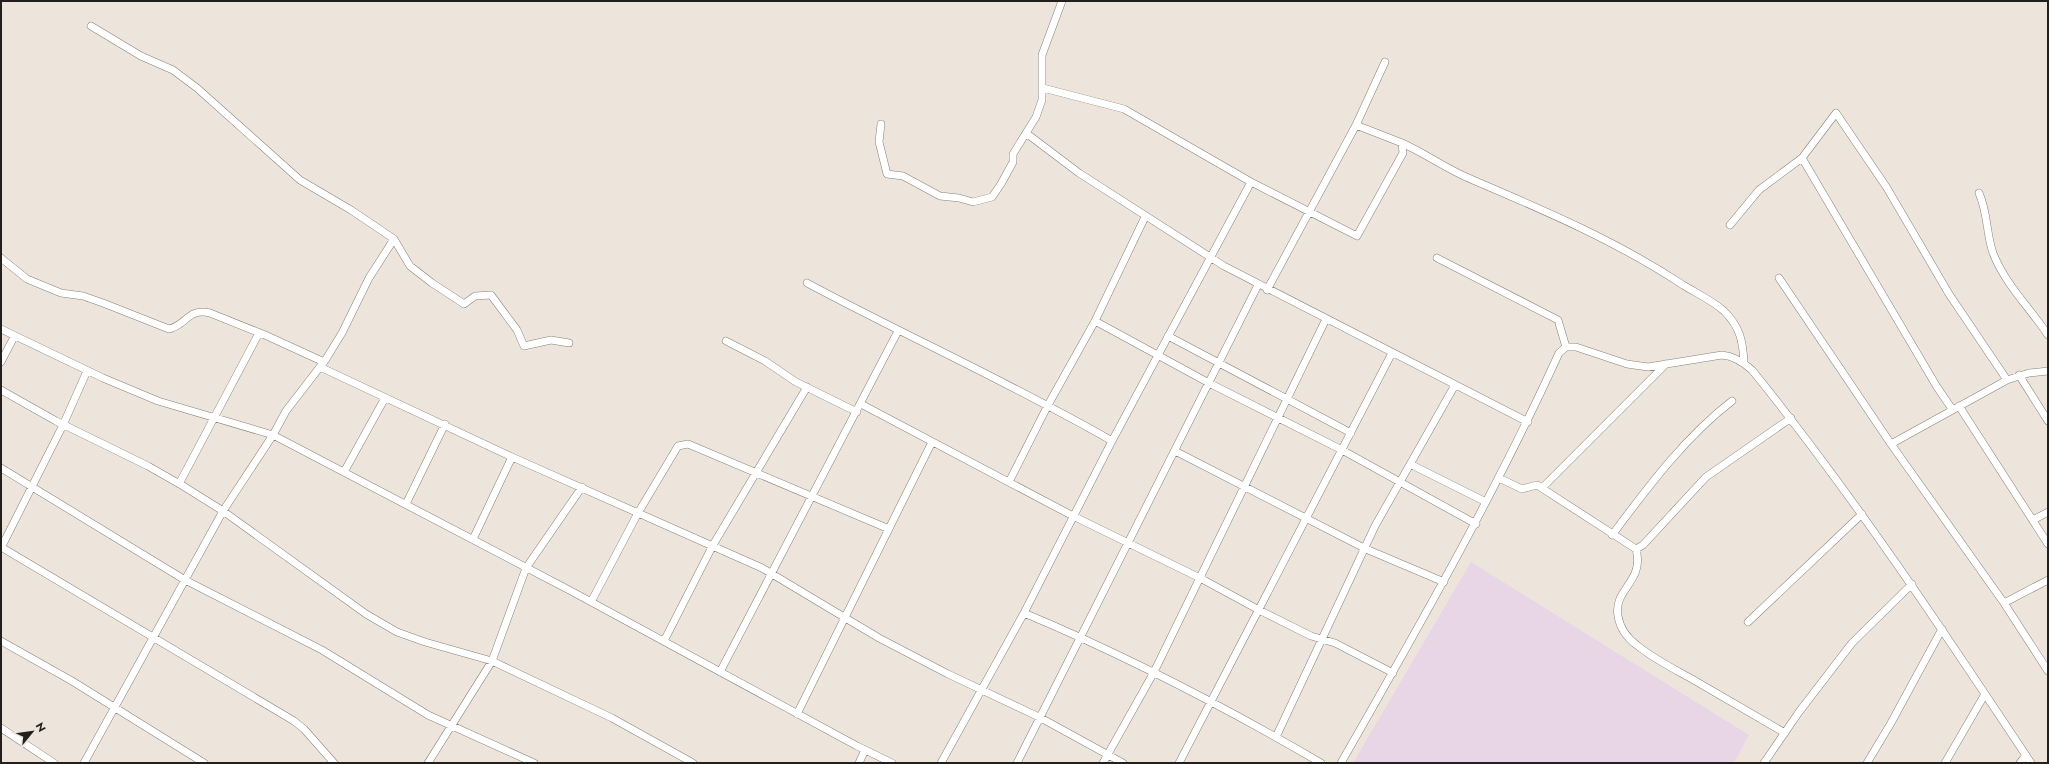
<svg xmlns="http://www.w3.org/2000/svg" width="2049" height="764" viewBox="0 0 2049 764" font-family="Jost,sans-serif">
	<rect width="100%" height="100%" fill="#ede5db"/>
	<path fill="#e8d6e6" d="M1471 562 1749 735 1734 763H1353Z"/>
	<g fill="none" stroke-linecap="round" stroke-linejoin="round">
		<defs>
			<path id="street" d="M91 26 141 56 173 70 197 88 300 180 351 210 394 239 410 266 432 283 464 304 475 296 491 295 517 330 524 346 551 340 569 343
				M1043 88 1124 109 1251 182 1357 236 1403 153 1402 143 1356 125
				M881 124 879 142 887 174 903 176 940 196 959 198 973 202 992 197 1001 184 1013 162V154L1036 117 1042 100V55L1062 1
				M1026 133 1079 173 1224 266 1528 422
				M1402 143C1424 153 1444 167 1466 177 1541 209 1615 240 1683 285 1696 293 1713 301 1724 311 1740 327 1743 341 1744 363
				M1802 158 1937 387 1952 409
				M1979 193C1988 213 1986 233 1993 253 2005 284 2030 308 2048 335
				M1730 225 1759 190 1802 158 1836 113 1887 188 1949 294 2007 380
				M1 258 27 279 61 293 83 296 103 303 169 329C187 325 187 308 210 313L265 335 324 362
				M1437 258 1558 320 1566 347
				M1779 278 1891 444 2004 603 2048 671
				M807 283C908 337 1013 384 1112 441
				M1267 290 1356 125 1385 62
				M1095 321 1209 383 1342 450 1476 524
				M1 329 103 378 158 401 273 435 286 411 326 359 342 333 369 278 394 239
				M1168 336 1351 433
				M726 341 765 361 796 382 857 412
				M1 362 14 337
				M320 367 512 457 762 568 879 638 948 674 1039 717 1123 763
				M2019 375 2048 421
				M1 390 56 421 148 466 183 486 223 511 366 614 397 632 425 642 492 661 612 718 693 763
				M861 404 1073 516 1200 578 1259 610 1311 636 1335 643 1393 673
				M1959 406 2048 544
				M1891 444 2007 380 2029 373 2048 371
				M1175 451 1366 549 1444 582
				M1410 464 1486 502
				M1 468 185 580 322 650 428 715 534 763
				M344 472 385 398
				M1499 478 1522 489 1537 485 1636 549C1645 582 1613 589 1618 616 1620 628 1628 639 1638 646 1654 659 1674 669 1692 679 1723 697 1754 715 1785 733
				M1009 482 1048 405 1095 321 1145 217
				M179 484 259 333
				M1542 488 1666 364
				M406 504 445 424
				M2033 520 2048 512
				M1612 535C1648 487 1685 437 1732 401
				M473 539 512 457
				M1 547 294 721 304 729 334 763
				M1 548 63 425 87 371
				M1636 549 1643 545 1706 477 1791 418
				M591 602 638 513 678 446 688 444 889 529
				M2004 603 2048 580
				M1024 613C1127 656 1225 707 1321 763
				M1748 622 1862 514
				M1 641 72 681 204 763
				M664 641 713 545 807 387
				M720 672 898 331
				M797 714 932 442
				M1 728 54 763
				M1276 737 1375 526 1455 385
				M84 763 223 511 273 435 571 591 857 746 892 763
				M428 763 492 661 526 568 582 487
				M859 763 865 750
				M941 763 1024 613 1112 441 1251 182
				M1017 763 1258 285
				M1103 763 1154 672 1326 319
				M1179 763 1392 353
				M1341 763C1418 628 1495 494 1559 353L1566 347H1576L1627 364 1648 367 1722 355C1733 356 1743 362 1752 370 1853 495 1942 629 2031 763
				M1764 763 1799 712 1852 643 1912 584
				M1867 763 1891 723 1942 629
				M1945 763 1985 694
				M2020 763 2026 755"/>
		</defs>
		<use href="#street" stroke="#878078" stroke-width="8"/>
		<use href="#street" stroke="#fff" stroke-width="7"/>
	</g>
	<rect width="2049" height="764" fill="none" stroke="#221f1c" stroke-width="4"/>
	<g transform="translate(32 732) rotate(61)" stroke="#ede5db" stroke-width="3" paint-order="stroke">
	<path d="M0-3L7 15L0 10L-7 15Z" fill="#221f1c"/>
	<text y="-6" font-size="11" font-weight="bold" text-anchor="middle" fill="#221f1c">N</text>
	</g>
</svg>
